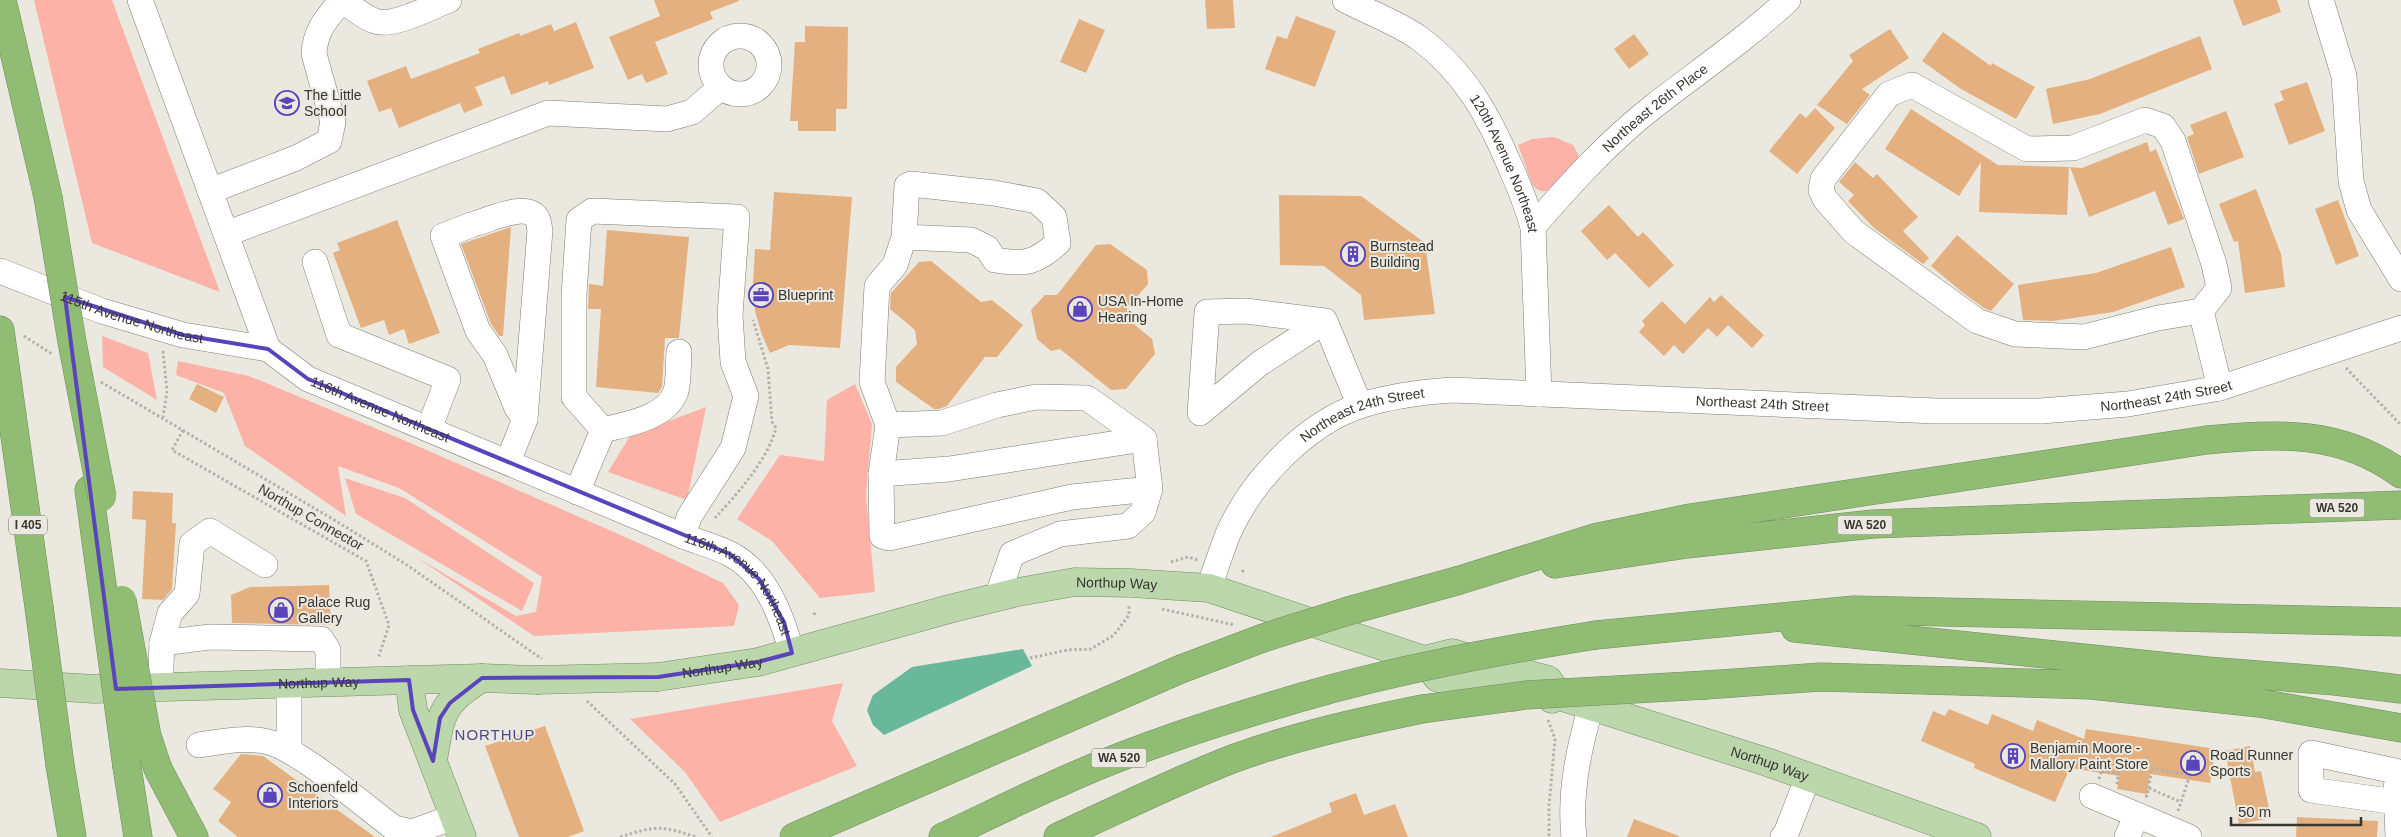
<svg xmlns="http://www.w3.org/2000/svg" width="2401" height="837" viewBox="0 0 2401 837" font-family="Arial,sans-serif">
	<rect width="100%" height="100%" fill="#ebe9df"/>
	<path fill="#fcb2a6" d="M34 0H112L220 292 92 243Z
		M1554 137 1573 145 1579 156C1569 169 1548 207 1532 184L1518 145 1532 139Z
		M102 336 148 353 157 400 103 367Z
		M178 361 249 376 406 441 641 544 723 583 739 605 734 626 534 636 416 557 516 616 536 612 542 577 399 488 338 466 346 516 245 446 224 393 176 375Z
		M855 384 872 424 866 495 875 592 820 598 772 541 737 519 780 455 824 461 827 400Z
		M706 407 687 500 608 472 630 436Z
		M345 478 405 498 534 583 522 611 356 514Z
		M843 683 832 721 857 766 720 822 685 772 630 719Z"/>
	<path fill="#6ab89c" d="M1023 649 1032 666 884 735 873 725 867 710 873 695 912 667Z"/>
	<path fill="#e4b07f" d="M654 0H739V1L710 12 713 19 655 42 668 74 646 83 642 74 628 80 609 37 660 16Z
		M1205 0H1233L1235 28 1207 29Z
		M2233 0H2277L2281 12 2243 26Z
		M1296 16 1336 31 1315 87 1265 69 1277 36 1287 39Z
		M1079 19 1105 30 1086 73 1060 62Z
		M576 22 594 68 549 85 548 81 511 95 504 76 475 87 483 105 464 113 460 103 399 128 391 108 379 112 367 81 406 66 411 79 480 53 478 49 519 33 520 36 551 24 554 31Z
		M805 26 848 27 847 109H836V131H798V121H790L795 42H805Z
		M1890 29 1909 58 1862 89 1870 95 1847 124 1817 105 1853 61 1849 55Z
		M1943 32 1991 66 1992 63 2035 87 2016 119 1961 89 1922 61Z
		M1634 34 1649 54 1629 69 1614 49Z
		M2200 36 2212 69 2100 114 2053 124 2046 89 2090 79Z
		M2307 82 2325 131 2289 145 2274 104 2284 100 2280 91Z
		M1815 108 1835 128 1797 174 1769 151 1800 113 1806 118Z
		M1911 109 1998 165 2069 167 2067 215 1979 212 1981 162 1959 196 1885 149Z
		M2226 111 2244 157 2199 174 2187 137 2194 134 2190 125Z
		M2147 142 2150 152 2156 149 2184 219 2168 225 2155 191 2089 217 2070 167 2082 168Z
		M1855 162 1873 178 1877 174 1918 217 1903 231 1929 258 1923 264 1874 228 1848 201 1854 195 1839 182Z
		M2256 189 2281 254 2285 287 2245 293 2238 241 2234 242 2219 204Z
		M774 192 852 197 840 348 789 345 770 353 762 335 755 311 753 282 755 249 770 250Z
		M1279 195 1361 196 1425 243 1435 314 1364 320 1361 295 1324 266 1280 265Z
		M2338 200 2359 256 2336 265 2315 209Z
		M1609 205 1638 237 1643 232 1674 265 1649 288 1615 253 1607 260 1581 231Z
		M397 220 440 333 409 344 404 329 389 335 384 320 361 328 333 253 340 250 337 243Z
		M511 227 503 336H499L491 324 461 244Z
		M607 230 689 237 679 338H665L662 387 658 393 596 387 601 309H588L589 284 603 286Z
		M1957 235 2014 284 1991 311 1984 308 1962 292 1931 266Z
		M1110 244 1147 270 1148 284 1127 308 1129 320 1152 339 1155 354 1126 389 1111 390 1060 349 1051 351 1037 339 1031 310 1045 295H1057L1096 245Z
		M2171 247 2185 287 2113 312 2053 321 2023 320 2018 285 2096 273Z
		M931 261 981 302 992 300 1023 325 997 357H985L947 406 939 409H934L896 382V367L917 344 915 330 890 309 891 293 919 262Z
		M1721 295 1764 335 1752 348 1728 325 1717 337 1708 328 1683 354 1674 345 1664 356 1639 332 1645 325 1642 321 1662 301 1685 324 1710 297 1714 302Z
		M197 384 224 397 216 413 189 399Z
		M133 491 173 493 172 523H176L172 589 163 600 142 599 146 520 132 519Z
		M329 585 331 625 232 623 231 595 250 587Z
		M1949 709 1988 725 1992 714 2033 731 2037 720 2084 739 2086 729 2216 749 2210 783 2150 774 2147 794 2117 789 2119 776 2070 768 2055 802 1974 768 1975 764 1921 741 1933 711 1945 716Z
		M545 726 584 831 568 837H519L485 746Z
		M2250 746 2255 772 2261 771 2271 818 2239 824 2225 751Z
		M241 754 263 756 375 837H238L218 821 231 802 213 789Z
		M1356 793 1364 815 1395 804 1408 837H1271L1332 812 1329 803Z
		M2297 817 2378 821 2377 837H2296Z
		M1634 819 1679 836V837H1627Z"/>
	<g fill="none" stroke-linecap="round" stroke-linejoin="round">
		<defs>
			<g id="minor">
				<path id="s1" d="M140 0 268 349 308 379 683 536C698 542 715 546 730 554 766 572 782 617 792 653"/>
				<path d="M342 0C352 7 363 17 375 21 392 28 431 7 449 0"/>
				<path id="s2" d="M1345 0C1368 12 1398 23 1419 38 1464 71 1489 116 1510 166 1519 186 1527 206 1533 227L1539 394"/>
				<path d="M2321 0 2344 76 2351 181 2359 210 2401 279"/>
				<circle cx="740" cy="65" r="29"/>
				<path d="M1912 85 2027 149 2073 148 2145 120 2163 126 2173 141 2214 264 2219 288 2201 311 2158 318 2084 337 2015 334 1977 321 1854 232 1825 199 1821 190 1823 179 1889 94Z"/>
				<path d="M210 191 296 158 329 141 333 122 314 54C315 30 327 18 342 0"/>
				<path d="M477 223C492 219 526 202 537 218 539 221 539 227 540 230L525 419 508 462"/>
				<path d="M471 225 443 236 478 331 495 355 517 408 525 419"/>
				<path id="s3" d="M1533 227C1570 184 1609 141 1654 106 1699 71 1746 39 1788 0"/>
				<path d="M226 234 548 113 667 119 692 112 721 87"/>
				<path d="M315 262 339 335 448 379 429 429"/>
				<path id="s4" d="M0 271 102 311 183 335 268 349"/>
				<path d="M2201 311 2220 388"/>
				<path d="M1325 321 1259 364 1200 413 1207 312 1246 311 1325 321 1360 406"/>
				<path d="M888 425 872 382 877 286 895 265 904 237 907 186 911 184 994 193 1037 201 1054 217 1058 243C1034 263 1027 265 995 260L987 248 971 240 904 237"/>
				<path d="M603 430C627 424 667 418 676 391 679 379 678 364 679 352"/>
				<path d="M881 474 888 425 942 423 997 405 1036 397 1087 398 1144 439"/>
				<path d="M577 492 603 430 574 397V295L579 220 592 211 737 217 730 315 733 362 746 396 733 448 689 517 683 536"/>
				<path id="s5" d="M1209 588C1215 570 1221 552 1228 534 1251 481 1306 423 1362 405 1392 396 1421 392 1452 390L1936 411H2041L2128 404 2220 388 2401 328"/>
				<path d="M997 597 1012 554 1060 534 1128 526 1143 512 1150 489 1072 497 889 538 882 536 881 474 949 469 1144 439 1150 489"/>
				<path d="M162 643 210 637 321 639 328 650V682"/>
				<path d="M289 684V749"/>
				<path d="M160 688 162 643 170 613 187 594 192 544 210 531 265 565"/>
				<path d="M199 745C220 742 243 737 264 741 296 746 364 806 394 828L412 832 454 817"/>
				<path d="M2395 771 2311 753V790L2396 802"/>
				<path d="M2396 787 2398 837"/>
				<path d="M2092 796 2137 815"/>
				<path d="M1574 837C1569 793 1579 748 1591 706"/>
				<path d="M1783 837 1785 836 1808 777"/>
				<path d="M2127 837 2137 815 2189 837"/>
			</g>
			<g id="major">
				<path d="M1424 660 1438 678 1513 697"/>
				<path id="s6" d="M658 677 758 662 953 608 1018 592 1075 582 1131 583 1209 588 1424 660 1452 653 1548 680 1559 696"/>
				<path d="M409 680 413 710 462 837"/>
				<path id="s7" d="M0 683 94 689 482 678 536 680"/>
				<path id="s8" d="M1552 699 1559 696 1767 762 1977 837"/>
				<path d="M433 760C441 715 440 703 482 678"/>
			</g>
			<path id="highway" d="M2 0 48 197
				M0 330 39 607
				M89 490 104 599
				M1555 564 1687 544 1873 524 2401 505
				M1460 580 1594 538 1690 518 2207 440C2278 433 2341 430 2401 474
				M1795 628 2208 671 2335 681 2401 689
				M1596 635 1854 610 2401 622
				M1706 685 1820 677 2091 685 2259 703 2401 728
				M60 765 72 837
				M127 767 138 837
				M158 769 194 837
				M794 837 1181 669
				M943 837C980 820 1017 801 1054 785 1134 748 1217 722 1302 697
				M1058 837C1117 810 1175 781 1235 758 1296 736 1359 722 1422 709"/>
		</defs>
		<use href="#minor" stroke="#7e7d73" stroke-width="26"/>
		<use href="#major" stroke="#708d5d" stroke-width="29"/>
		<use href="#highway" stroke="#708d5d" stroke-width="29"/>
		<path stroke="#b3b2aa" stroke-width="3" stroke-dasharray="2.5 2.5" stroke-linecap="butt" d="M24 336 52 354
			M163 351 167 392 163 417
			M2346 368 2401 425
			M101 382 336 521 407 565 542 659
			M183 430 172 450 366 561 389 625 378 659
			M715 518C738 493 767 461 776 428L772 422 768 369 753 320
			M1171 562 1188 557 1198 560
			M1242 572 1244 570
			M1162 609 1235 625
			M814 615 815 612
			M1030 658 1068 650 1091 649 1114 635 1129 615V604
			M587 701 675 784 712 837
			M1548 720 1555 739 1549 806V837
			M2102 771 2118 773 2117 784
			M2099 779 2103 767
			M2149 788 2181 802
			M2145 796H2147L2152 768 2190 775 2191 771
			M2178 811 2190 775
			M620 837C655 826 661 825 696 837"/>
		<use href="#minor" stroke="#fff" stroke-width="25"/>
		<use href="#major" stroke="#bcd7ac" stroke-width="28"/>
		<use href="#highway" stroke="#90bc74" stroke-width="28"/>
		<defs>
			<path id="major-bridge" d="M536 680 658 677"/>
			<path id="highway-bridge" d="M48 197 72 342 102 497
				M104 599 127 767
				M122 600 147 736 158 769
				M39 607 60 765
				M1181 669 1263 638 1348 611 1460 580
				M1302 697C1399 669 1497 651 1596 635
				M1422 709 1526 695 1706 685"/>
		</defs>
		<use href="#major-bridge" stroke="#708d5d" stroke-width="29" stroke-linecap="butt"/>
		<use href="#highway-bridge" stroke="#708d5d" stroke-width="29" stroke-linecap="butt"/>
		<use href="#major-bridge" stroke="#bcd7ac" stroke-width="28"/>
		<use href="#highway-bridge" stroke="#90bc74" stroke-width="28"/>
	</g>
	<path fill="none" stroke="#5a44bc" stroke-width="4" stroke-linejoin="round" d="M65 297 183 335 268 349 308 379 730 554 759 579 784 622 792 653 758 662 658 677 482 678 450 703 440 718 433 761 413 710 409 680 116 689Z"/>
	<defs>
		<symbol id="school-ring" viewBox="-11 -11 22 22"><circle r="9.5" fill="#ebe9df" stroke="#5a44bc" stroke-width="1.5"/><path d="M0-5L7-2L0 1L-7-2ZM-4 1L0 2.5L4 1V4Q0 6-4 4Z" fill="#5a44bc"/></symbol>
		<symbol id="building-ring" viewBox="-11 -11 22 22"><circle r="9.5" fill="#ebe9df" stroke="#5a44bc" stroke-width="1.5"/><path d="M-4-6H4V6H1V3H-1V6H-4ZM-2.5-4.3h1.7v1.8h-1.7ZM.8-4.3h1.7v1.8H.8ZM-2.5-1h1.7V.8h-1.7ZM.8-1h1.7V.8H.8Z" fill="#5a44bc"/></symbol>
		<symbol id="office-ring" viewBox="-11 -11 22 22"><circle r="9.5" fill="#ebe9df" stroke="#5a44bc" stroke-width="1.5"/><path d="M-6-3h4V-5.5h4V-3h4V5H-6ZM-1-4.5V-3h2v-1.5ZM-6 0V1H6V0Z" fill="#5a44bc"/></symbol>
		<symbol id="shop-ring" viewBox="-11 -11 22 22"><circle r="9.5" fill="#ebe9df" stroke="#5a44bc" stroke-width="1.5"/><path d="M-5-2.5h2.3a2.7 3.5 0 0 1 5.4 0H5L5.5 6h-11ZM-1.5-2.5h3a1.5 2.3 0 0 0-3 0Z" fill="#5a44bc"/></symbol>
	</defs>
	<g fill-rule="evenodd">
		<use href="#school-ring" x="273" y="89" width="28" height="28"/>
		<use href="#building-ring" x="1339" y="240" width="28" height="28"/>
		<use href="#office-ring" x="747" y="281" width="28" height="28"/>
		<use href="#shop-ring" x="1066" y="295" width="28" height="28"/>
		<use href="#shop-ring" x="267" y="596" width="28" height="28"/>
		<use href="#building-ring" x="1999" y="742" width="28" height="28"/>
		<use href="#shop-ring" x="2179" y="749" width="28" height="28"/>
		<use href="#shop-ring" x="256" y="781" width="28" height="28"/>
	</g>
	<g text-anchor="middle" dominant-baseline="central" stroke-width="4" stroke-linejoin="round" paint-order="stroke">
		<g fill="#ebe9df" stroke="#6c6c66" stroke-width="1">
			<rect x="2309.5" y="498.5" width="55" height="19" rx="4"/>
			<rect x="9" y="515.5" width="38" height="19" rx="4"/>
			<rect x="1837.5" y="515.5" width="55" height="19" rx="4"/>
			<rect x="1091.5" y="748.5" width="55" height="19" rx="4"/>
		</g>
		<g font-size="12" font-weight="bold" fill="#363632">
			<text x="2337" y="508">WA 520</text>
			<text x="28" y="525">I 405</text>
			<text x="1865" y="525">WA 520</text>
			<text x="1119" y="758">WA 520</text>
		</g>
		<g font-size="14" fill="#363632" stroke="#ebe9df" text-anchor="start">
			<text x="304" y="95">The Little<tspan x="304" dy="16">School</tspan></text>
			<text x="1370" y="246">Burnstead<tspan x="1370" dy="16">Building</tspan></text>
			<text x="778" y="295">Blueprint</text>
			<text x="1098" y="301">USA In-Home<tspan x="1098" dy="16">Hearing</tspan></text>
			<text x="298" y="602">Palace Rug<tspan x="298" dy="16">Gallery</tspan></text>
			<text x="2030" y="748">Benjamin Moore -<tspan x="2030" dy="16">Mallory Paint Store</tspan></text>
			<text x="2210" y="755">Road Runner<tspan x="2210" dy="16">Sports</tspan></text>
			<text x="288" y="787">Schoenfeld<tspan x="288" dy="16">Interiors</tspan></text>
		</g>
		<g font-size="14" fill="#363632" stroke="#ebe9df">
			<text stroke="none"><textPath href="#s3" startOffset="171">Northeast 26th Place</textPath></text>
			<text stroke="none"><textPath href="#s2" startOffset="238">120th Avenue Northeast</textPath></text>
			<text stroke="none"><textPath href="#s4" startOffset="140">115th Avenue Northeast</textPath></text>
			<text stroke="none"><textPath href="#s5" startOffset="1055">Northeast 24th Street</textPath></text>
			<text stroke="none"><textPath href="#s5" startOffset="650">Northeast 24th Street</textPath></text>
			<text stroke="none"><textPath href="#s1" startOffset="500">116th Avenue Northeast</textPath></text>
			<text stroke="none"><textPath href="#s5" startOffset="245">Northeast 24th Street</textPath></text>
			<text transform="translate(311 517) rotate(30)">Northup Connector</text>
			<text stroke="none"><textPath href="#s6" startOffset="470">Northup Way</textPath></text>
			<text stroke="none"><textPath href="#s1" startOffset="905">116th Avenue Northeast</textPath></text>
			<text stroke="none"><textPath href="#s6" startOffset="65">Northup Way</textPath></text>
			<text stroke="none"><textPath href="#s7" startOffset="319">Northup Way</textPath></text>
			<text stroke="none"><textPath href="#s8" startOffset="229">Northup Way</textPath></text>
		</g>
		<g font-size="15" letter-spacing="1" fill="#4f4987" stroke="#ebe9df">
			<text x="495" y="734">NORTHUP</text>
		</g>
	</g>
	<path d="M2231 817v8h130v-8" fill="none" stroke="#363632" stroke-width="2.5"/>
	<text x="2238" y="817" font-size="15" fill="#363632" stroke="#ebe9df" stroke-width="4" paint-order="stroke">50 m</text>
</svg>
